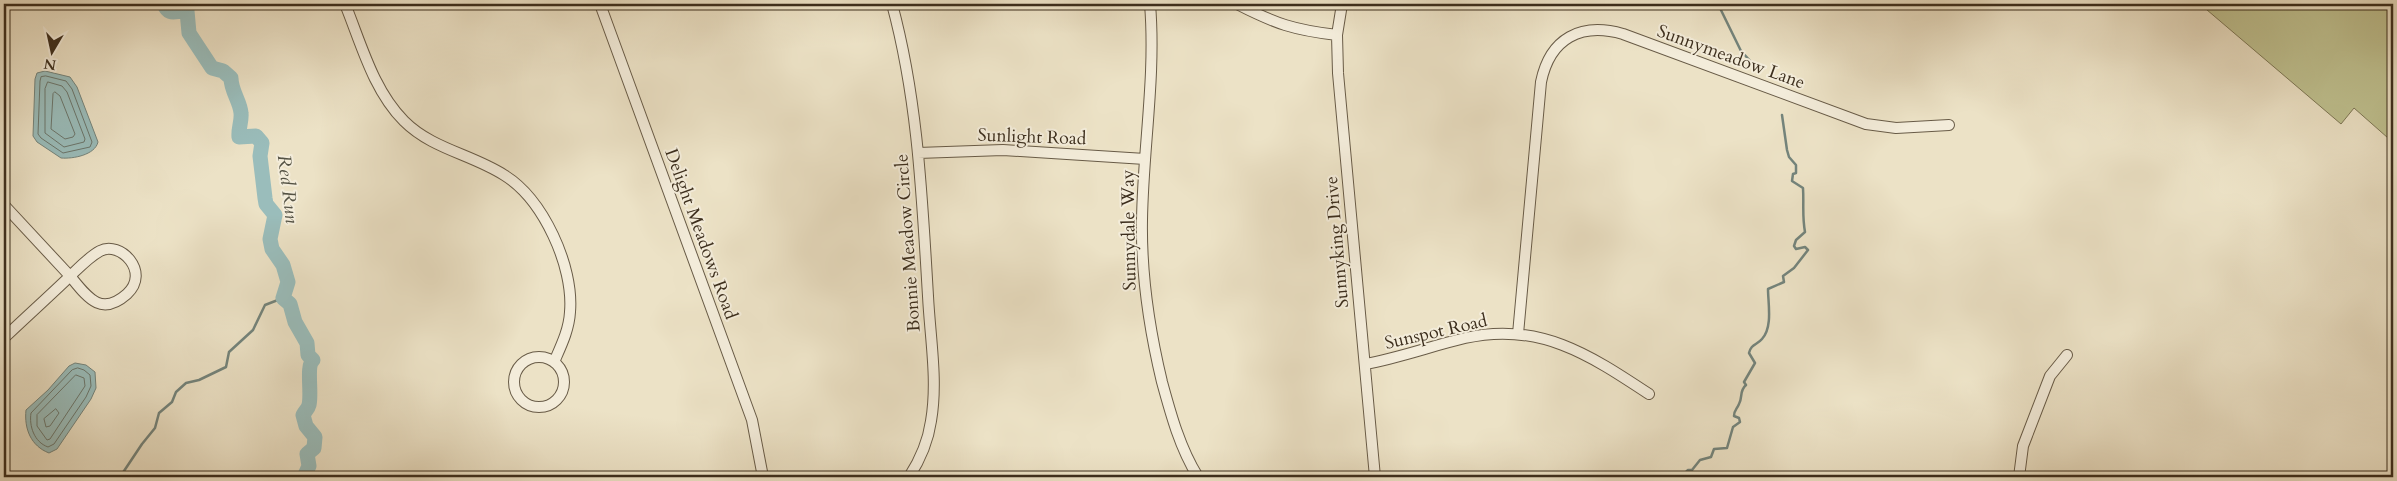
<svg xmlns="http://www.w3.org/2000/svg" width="2397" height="481" viewBox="0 0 2397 481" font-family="Cardo,serif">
	<rect width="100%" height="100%" fill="#ece2c6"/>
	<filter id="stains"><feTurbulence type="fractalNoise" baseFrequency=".004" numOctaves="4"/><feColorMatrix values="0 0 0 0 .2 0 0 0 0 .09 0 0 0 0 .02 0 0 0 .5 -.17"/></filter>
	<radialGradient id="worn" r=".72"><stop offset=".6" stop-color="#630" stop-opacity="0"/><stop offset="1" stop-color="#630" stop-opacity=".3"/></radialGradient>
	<path fill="#bfc190" stroke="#7e7856" d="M2200 4H2393V146L2388 138 2354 108 2341 124Z"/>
	<path fill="#9abdbb" stroke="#74847c" d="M45 71 70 77 77 87 98 142C95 155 73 159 61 158L37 142 33 136 35 79 37 73Z
		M75 363 86 365 95 372 96 388 91 399 57 449 49 453C31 446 24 429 26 410L48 390 69 366Z"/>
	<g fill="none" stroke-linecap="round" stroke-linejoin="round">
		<path stroke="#6b766c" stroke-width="1" d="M46 76 66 81 72 89 92 142 90 147 63 153 41 138 38 134 40 81 41 77Z
			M48 82 62 86 67 92 85 139 84 142 64 147 45 133V89Z
			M55 92 60 96 75 134 73 137 65 139 51 129 53 94Z
			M78 368 84 370 90 375 91 386 86 397 54 444 48 447C34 442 29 426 31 413L72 370Z
			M76 375 84 378 85 386 50 439 47 440 37 426V415Z
			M56 409 59 413 50 426 46 427 44 419Z"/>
		<path stroke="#74847c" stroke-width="2.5" d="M1718 4 1741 51 1754 65
			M1692 470V477
			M120 477 142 444 155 428 159 413 172 402 176 392 186 383 199 380 226 367 229 352 253 330 265 305 283 298
			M1681 477 1688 470H1692L1700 460 1711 457 1714 449 1727 448 1733 427 1740 422 1739 418 1734 416C1734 410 1737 409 1739 404 1743 397 1739 391 1746 385L1744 382 1755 363 1749 353C1751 344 1757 345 1762 339 1773 327 1768 303 1768 289L1784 282 1783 276 1794 268 1808 250 1805 247 1796 249 1794 246 1796 240 1805 232C1802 216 1804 204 1803 188L1792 181 1793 174 1796 173V165L1789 157 1787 150 1782 115"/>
		<path stroke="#9abdbb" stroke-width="15" d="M164 4C169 17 176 10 187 11L189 33 212 68 223 71 231 78C231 91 240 101 241 113 242 121 238 129 239 137L256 136 262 143 260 156 265 198 266 204 275 215 270 239 272 249 283 265 288 282 283 298 290 304 295 322 307 343 308 355 313 360C306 366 312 393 309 405 308 409 305 411 303 415L306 426 315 437 314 448 307 454 309 466 304 477"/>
		<defs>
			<path id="minor" d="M345 4C361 43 373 90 404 121 432 149 471 154 504 175 543 199 574 266 570 312 569 330 561 346 554 362
				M600 4 752 420 763 477
				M892 4C918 100 922 197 928 296 930 337 938 381 931 421 928 442 920 460 909 477
				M1150 4C1156 76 1143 148 1142 220 1141 275 1149 328 1162 382 1171 415 1180 448 1198 477
				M1237 4C1276 24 1294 30 1337 35
				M1342 4 1337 35 1338 73 1375 477
				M918 153 1003 150 1145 159
				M4 205 70 276C88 298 101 317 127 294 151 272 120 240 100 251 87 258 76 271 65 281 45 300 24 319 4 338
				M1518 334 1541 82C1550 38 1581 22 1623 34L1866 124 1896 128 1949 125
				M514 382a25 25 0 1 1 50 0a25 25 0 1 1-50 0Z
				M1365 364C1399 358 1431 346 1465 338 1539 321 1590 355 1649 394
				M2019 477 2023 446 2050 376 2067 355"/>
		</defs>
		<use href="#minor" stroke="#685b47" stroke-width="12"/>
		<use href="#minor" stroke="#f3ecda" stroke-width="10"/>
	</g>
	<g text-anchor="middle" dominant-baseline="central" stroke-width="4" stroke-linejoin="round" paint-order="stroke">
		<g font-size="18" fill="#3c2e1d" stroke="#f3ecda">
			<text transform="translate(1731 57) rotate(20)">Sunnymeadow Lane</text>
			<text transform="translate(1032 137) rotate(2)">Sunlight Road</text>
			<text transform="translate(1129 230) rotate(-91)">Sunnydale Way</text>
			<text transform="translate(701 234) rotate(70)">Delight Meadows Road</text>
			<text transform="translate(1337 242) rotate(-95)">Sunnyking Drive</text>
			<text transform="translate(908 243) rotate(-94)">Bonnie Meadow Circle</text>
			<text transform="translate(1436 332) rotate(-13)">Sunspot Road</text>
		</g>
		<g font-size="19" font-style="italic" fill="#545244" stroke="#f3ecda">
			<text transform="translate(288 189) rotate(83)">Red Run</text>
		</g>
	</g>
	<rect width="2397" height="481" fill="none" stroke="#ece2c6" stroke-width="20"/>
	<rect x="5" y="5" width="2387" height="471" fill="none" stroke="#3c2e1d" stroke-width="2.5"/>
	<rect x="10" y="10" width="2377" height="461" fill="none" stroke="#3c2e1d"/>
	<g transform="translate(52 52) rotate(189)" stroke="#f3ecda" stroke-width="4" paint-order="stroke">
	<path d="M0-4L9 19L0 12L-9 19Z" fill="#3c2e1d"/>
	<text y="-8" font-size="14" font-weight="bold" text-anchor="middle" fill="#3c2e1d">N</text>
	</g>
	<rect width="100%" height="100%" filter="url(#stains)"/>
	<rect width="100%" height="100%" fill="url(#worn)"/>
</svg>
